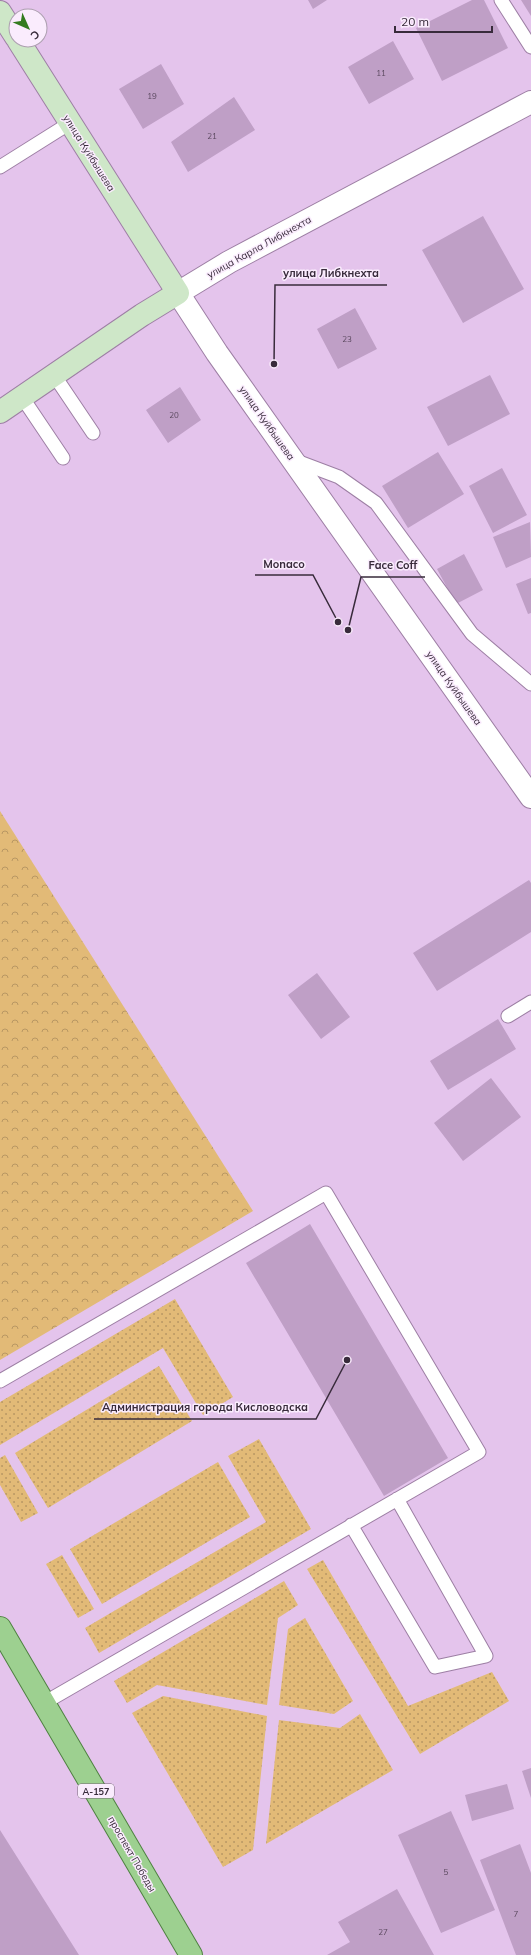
<svg xmlns="http://www.w3.org/2000/svg" width="531" height="1955" viewBox="0 0 531 1955" font-family="Mulish,sans-serif">
	<defs>
		<pattern id="grass-dots" width="8" height="8" patternUnits="userSpaceOnUse"><rect width="8" height="8" fill="#e2ba77"/><path d="M2 2h.1M6 6h.1" fill="none" stroke="#b89763" stroke-width="1.8" stroke-linecap="round"/></pattern>
		<pattern id="park-crowns" width="20" height="18" patternUnits="userSpaceOnUse"><rect width="20" height="18" fill="#e2ba77"/><path d="M2 6a3 3 0 1 1 6 0M12 15a3 3 0 1 1 6 0" fill="none" stroke="#b89763"/></pattern>
	</defs>
	<rect width="100%" height="100%" fill="#e4c4ec"/>
	<path fill="url(#grass-dots)" d="M175 1299 233 1397 203 1415 163 1348 0 1445V1402Z
		M159 1366 192 1421 48 1508 15 1453Z
		M259 1439 311 1529 99 1653 85 1628 266 1522 228 1456Z
		M5 1455 38 1513 21 1522 0 1485V1458Z
		M218 1462 250 1517 102 1604 70 1549Z
		M62 1555 94 1609 78 1618 46 1564Z
		M323 1560 408 1706 492 1672 509 1701 420 1754 307 1569Z
		M284 1581 298 1605 278 1618 267 1705 157 1685 127 1703 114 1681Z
		M305 1618 353 1701 334 1714 279 1705 288 1629Z
		M163 1696 267 1716 253 1850 223 1867 132 1713Z
		M360 1714 393 1770 266 1844 279 1720 340 1728Z"/>
	<path fill="url(#park-crowns)" d="M0 811 253 1211 0 1360Z"/>
	<path fill="#bf9fc6" d="M308 0H327L313 9Z
		M472 0H484L508 48 442 81 416 28Z
		M521 0H531V16Z
		M393 41 414 79 369 104 348 67Z
		M161 64 184 104 143 129 119 89Z
		M234 97 255 130 188 172 171 142Z
		M483 216 524 289 463 323 422 250Z
		M355 308 377 349 338 369 317 329Z
		M490 375 510 414 448 446 427 407Z
		M180 387 201 420 168 443 146 410Z
		M438 452 464 494 408 528 382 486Z
		M502 468 527 515 493 533 469 486Z
		M530 522 531 557 506 568 493 537Z
		M464 554 483 590 456 604 437 569Z
		M531 578V613L528 614 516 584Z
		M529 880 531 883V932L437 991 413 953Z
		M317 973 350 1017 321 1039 288 995Z
		M498 1019 516 1049 448 1090 430 1061Z
		M491 1078 521 1117 463 1161 434 1123Z
		M310 1224 448 1458 384 1496 246 1263Z
		M531 1768V1798L522 1771Z
		M507 1784 514 1809 472 1821 465 1795Z
		M451 1811 495 1910 441 1933 398 1835Z
		M0 1830 79 1955H0Z
		M520 1844 531 1873V1955H516L480 1860Z
		M397 1889 434 1955H327L350 1942 338 1922Z"/>
	<g fill="none" stroke-linecap="round" stroke-linejoin="round">
		<defs>
			<path id="service" d="M501 0 531 47
				M0 167 70 123
				M54 375 93 433
				M22 397 63 458
				M294 460 339 477 376 503 472 634 531 684
				M508 1016 531 1002
				M0 1381 326 1193 479 1452 44 1703
				M351 1525 435 1667 486 1656 397 1499"/>
			<path id="tertiary" d="M531 102 229 262 178 293 217 353 531 797"/>
			<path id="secondary" d="M0 12 16 37
				M0 412 142 315 178 293 18 40"/>
			<path id="primary" d="M0 1628 191 1955"/>
		</defs>
		<use href="#service" stroke="#9d7fa4" stroke-width="15"/>
		<use href="#tertiary" stroke="#9d7fa4" stroke-width="24"/>
		<use href="#secondary" stroke="#9d7fa4" stroke-width="24"/>
		<use href="#primary" stroke="#4f8142" stroke-width="24"/>
		<use href="#service" stroke="#fff" stroke-width="13"/>
		<use href="#tertiary" stroke="#fff" stroke-width="22"/>
		<use href="#secondary" stroke="#cee7c8" stroke-width="22"/>
		<use href="#primary" stroke="#9dd090" stroke-width="22"/>
	</g>
	<g text-anchor="middle" dominant-baseline="central" stroke-width="3" stroke-linejoin="round" paint-order="stroke">
		<g font-size="8" fill="#5a485e">
			<text x="381" y="73">11</text>
			<text x="152" y="96">19</text>
			<text x="212" y="136">21</text>
			<text x="347" y="339">23</text>
			<text x="174" y="415">20</text>
			<text x="446" y="1872">5</text>
			<text x="516" y="1914">7</text>
			<text x="383" y="1932">27</text>
		</g>
		<rect fill="#faecfd" stroke="#726575" stroke-width="1" x="78" y="1784" width="36" height="14" rx="3"/>
		<g font-size="9" font-weight="bold" fill="#382b3b">
			<text x="96" y="1791">А-157</text>
		</g>
		<g font-size="10" fill="#382b3b" stroke="#faecfd">
			<text transform="translate(89 153) rotate(58)">улица Куйбышева</text>
			<text transform="translate(259 247) rotate(-29)">улица Карла Либкнехта</text>
			<text transform="translate(267 423) rotate(55)">улица Куйбышева</text>
			<text transform="translate(454 688) rotate(55)">улица Куйбышева</text>
			<text transform="translate(132 1854) rotate(60)">проспект Победы</text>
		</g>
	</g>
	<path fill="none" stroke="#382b3b" stroke-width="1.5" d="M274 364L275 285H387M338 622L313 575H255M348 630L361 577H425M347 1360L316 1419H94"/>
	<g fill="#382b3b" stroke="#faecfd" stroke-width="1.5">
		<circle cx="274" cy="364" r="4"/>
		<circle cx="338" cy="622" r="4"/>
		<circle cx="348" cy="630" r="4"/>
		<circle cx="347" cy="1360" r="4"/>
	</g>
	<g font-size="11" text-anchor="middle" font-weight="bold" fill="#382b3b" stroke="#faecfd" stroke-width="3" stroke-linejoin="round" paint-order="stroke">
		<text x="331" y="277">улица Либкнехта</text>
		<text x="284" y="568">Monaco</text>
		<text x="393" y="569">Face Coff</text>
		<text x="205" y="1411">Администрация города Кисловодска</text>
	</g>
	<g transform="translate(28 28) rotate(135)"><circle r="19" fill="#faecfd" stroke="#ac9faf"/>
	<path d="M0-3L7 15L0 10L-7 15Z" fill="#337b1f"/>
	<text y="-6" font-size="11" font-weight="bold" text-anchor="middle" fill="#382b3b">С</text>
	</g>
	<path d="M395 26v6h97v-6" fill="none" stroke="#382b3b" stroke-width="2"/>
	<text x="401" y="26" font-size="12" fill="#382b3b" stroke="#faecfd" stroke-width="3" paint-order="stroke">20 m</text>
</svg>
